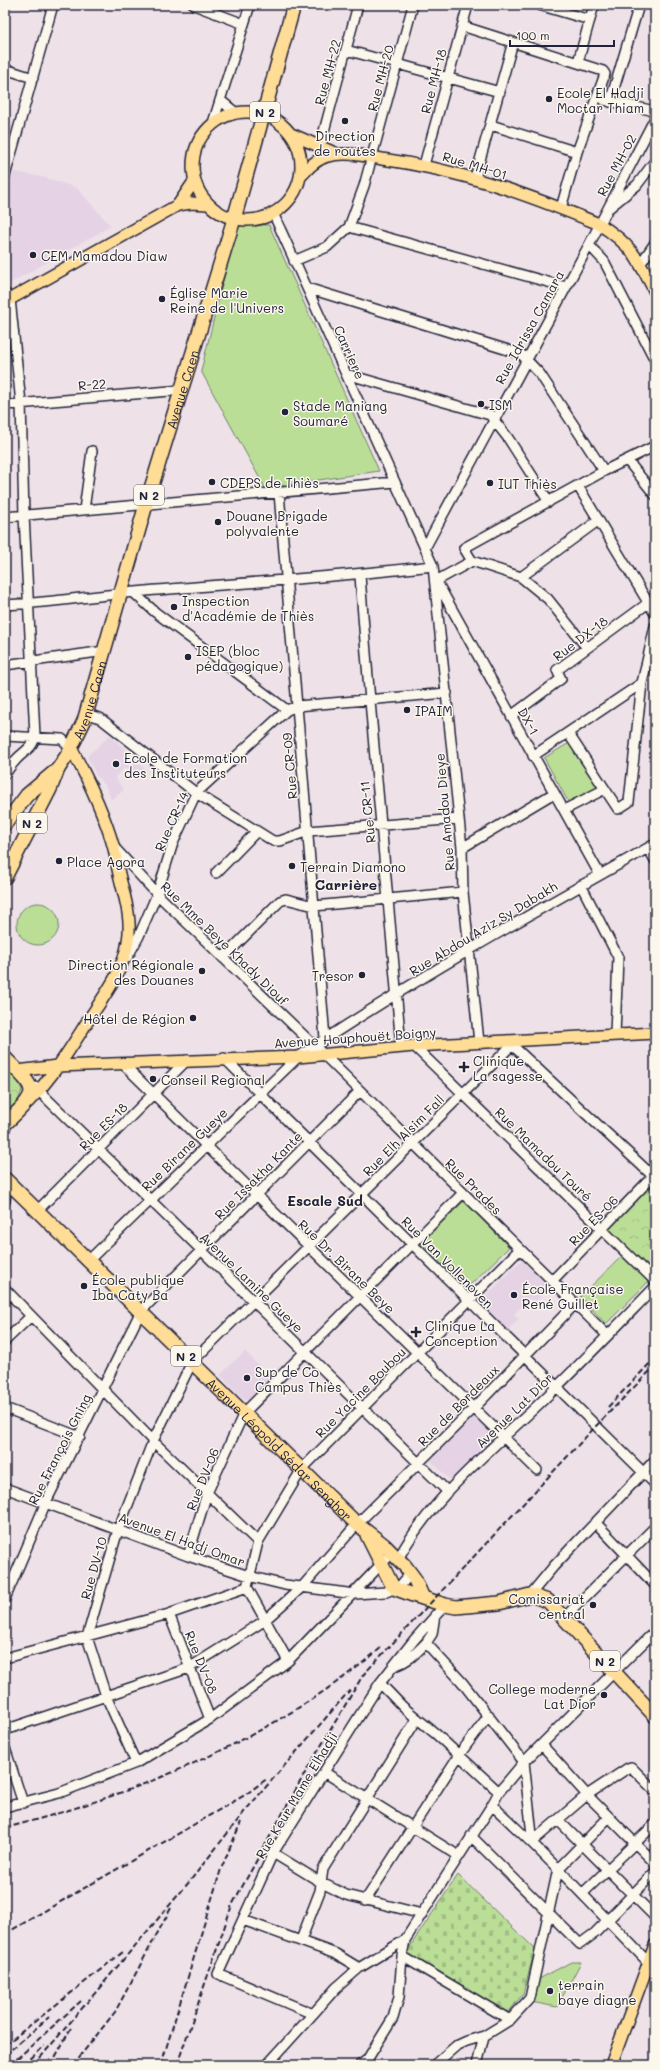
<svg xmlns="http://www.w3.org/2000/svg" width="660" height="2070" viewBox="0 0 660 2070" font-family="Mali,sans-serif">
	<defs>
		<pattern id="cemetery-stones" width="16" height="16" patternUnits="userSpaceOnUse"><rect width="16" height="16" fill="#bbde97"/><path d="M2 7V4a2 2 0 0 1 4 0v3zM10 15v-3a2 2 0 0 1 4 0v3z" fill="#a0be83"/></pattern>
		<pattern id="park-crowns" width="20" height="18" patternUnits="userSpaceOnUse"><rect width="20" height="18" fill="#bbde97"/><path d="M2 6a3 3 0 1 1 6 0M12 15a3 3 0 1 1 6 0" fill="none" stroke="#a0be83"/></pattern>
	</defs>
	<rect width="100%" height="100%" fill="#eee2e8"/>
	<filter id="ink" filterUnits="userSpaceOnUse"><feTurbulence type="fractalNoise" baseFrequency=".025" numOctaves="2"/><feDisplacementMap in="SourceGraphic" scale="8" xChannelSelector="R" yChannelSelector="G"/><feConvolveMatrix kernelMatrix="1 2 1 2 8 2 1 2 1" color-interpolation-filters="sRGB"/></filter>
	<g filter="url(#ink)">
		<path fill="#e5d3e5" d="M11 171 47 178 77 188 111 226 7 285 5 284V189Z
			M110 735 147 771 136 781 125 768 115 777 124 790 111 800 107 788 96 775 87 756Z
			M522 1260 549 1287 535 1302 530 1298 514 1314 519 1319 508 1330 483 1306V1299Z
			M245 1351 273 1381 249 1404 220 1375Z
			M475 1413 498 1435 452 1482 429 1459Z"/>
		<path fill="#bbde97" stroke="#6e8069" d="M237 224 269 225 379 471 265 488 201 371Z
			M571 742 598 788 569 803 544 758Z
			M17 924a21 21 0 1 1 42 0a21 21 0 1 1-42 0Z
			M464 1201 509 1247 466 1289 421 1243Z
			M623 1255 648 1282 606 1324 580 1297Z
			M571 1962H581L557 2007 531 2002 539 1979Z"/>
		<path fill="url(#cemetery-stones)" stroke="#6e8069" d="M458 1875 535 1949 523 1994 507 2014 405 1954Z"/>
		<path fill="url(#park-crowns)" stroke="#6e8069" d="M5 1068 18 1081 22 1090 18 1101 5 1113Z
			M651 1185 655 1189V1273L607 1229Z"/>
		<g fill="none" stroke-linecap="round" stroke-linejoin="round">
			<defs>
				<path id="minor" d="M194 5 244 24
					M539 5 590 20
					M462 26 603 71 605 74 577 152 561 208
					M346 50 500 92
					M578 62 594 5
					M5 69 33 78
					M220 100 236 113
					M604 100 655 111
					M610 102 639 5
					M491 125 577 152
					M212 126 250 5
					M320 146 358 5
					M424 165 468 5
					M5 176 53 5
					M475 178 513 42
					M609 208 637 185 655 161
					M273 213 433 566 462 848 463 892 479 1042
					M349 227 566 287
					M589 245 604 261 655 360
					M294 261 327 247 349 227 364 186 413 5
					M641 263 655 243
					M307 288 521 354 540 374 604 471
					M5 293 10 299 21 403 24 515 35 736C33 749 22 752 15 761 11 765 8 770 5 774
					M346 374 490 415 508 438 549 502
					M5 405 182 390
					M627 460 655 495
					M578 486 655 614
					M279 493 325 1038
					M84 510 92 451
					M5 517 395 482
					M599 520 521 577 472 561 464 548 604 471 655 446
					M425 548 589 245 655 118
					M360 575C371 732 388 889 401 1047
					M521 577 548 599 587 648
					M436 581 472 561
					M438 584 600 875
					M133 592 155 612 287 710
					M5 605C52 603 99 595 146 591 242 583 338 577 433 566
					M5 665 105 651
					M86 714 100 718 196 793 273 841H280L308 831 458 819
					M511 716 561 679 557 670 655 598
					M568 733 618 809 629 802 642 683 655 626
					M5 736 62 739 71 748
					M533 756 642 683
					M564 810 605 789
					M113 846 157 894 323 1054 607 1335
					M462 848 554 793
					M648 848 655 860
					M216 873 256 832
					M581 885 618 957 615 1035
					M127 958 139 936 157 894 173 843 196 793 287 710 297 706 447 693
					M223 958 280 901 286 899 314 906 463 892
					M512 1045 655 1178
					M414 1046 655 1281
					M224 1058 655 1484
					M122 1063 537 1470
					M35 1087 448 1492
					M5 1201 7 1181
					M38 1210 187 1060
					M89 1260 298 1057C413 980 534 912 655 844
					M552 1281 653 1176
					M5 1289 153 1441 258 1542
					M5 1341 31 1316
					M5 1408 80 1437
					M5 1488 188 1556 249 1576 285 1585 355 1594 386 1592 400 1586 411 1573
					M595 1522 655 1585
					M188 1556 207 1493 244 1413 463 1193
					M398 1559C431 1498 490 1451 539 1404 579 1366 617 1326 655 1287
					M247 1587 288 1661
					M530 1595 554 1566 655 1460
					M5 1599 46 1502 141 1311 360 1091
					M169 1614 210 1719
					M563 1619 655 1527
					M5 1658 169 1614 247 1587 258 1542 302 1469 520 1249
					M394 1666C409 1661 416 1653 426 1643
					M380 1683 403 1707 436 1734 499 1792
					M5 1730 189 1668 264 1621 302 1587 357 1524 474 1408 575 1304
					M542 1745 587 1795 655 1863
					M5 1748 23 1803
					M136 1763 106 1696 87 1637 118 1530 153 1441 192 1362 512 1045
					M324 1772 459 1856
					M492 1805 533 1844
					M5 1807 59 1793 136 1763 210 1719 288 1661 392 1553
					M609 1817 558 1869 648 1962
					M558 1820 655 1917
					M471 1836 580 1944 595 1933 655 1872
					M533 1841 587 1795 628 1768 631 1767 655 1791
					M273 1853 322 1883 346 1895 422 1914
					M582 1894 655 1824
					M365 1901 459 1755 489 1715
					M243 1920 336 1954 359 1968 405 1940
					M301 1940 320 1891 323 1869 417 1719
					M402 1956 510 2020
					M359 1968 336 1988 313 2014 218 1974 273 1853 380 1683 414 1640 445 1605
					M267 2065 313 2014
					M360 2065 367 2060 393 2018 399 1997 402 1956 405 1940 492 1805 499 1792 524 1762 655 1631
					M434 2065 456 2046 467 2041 484 2036 510 2020 530 1998 558 1869 533 1844 524 1762 462 1682 426 1643 432 1634 435 1615
					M477 2065 484 2036"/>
				<path id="major" d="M193 166a54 54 0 1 1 108 0a54 54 0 1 1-108 0Z
					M291 134 337 154
					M300 177C308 168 316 159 328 156 344 151 366 156 382 159 460 170 527 194 599 224 632 245 638 259 655 292
					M178 205 195 180
					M5 302 178 205 191 203 208 204
					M18 1071 57 1066 298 1057 414 1046 655 1033
					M28 1102C52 1078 71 1048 89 1019 105 995 124 970 128 941 132 919 125 899 120 878 117 867 116 856 113 845 103 811 88 779 71 748
					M611 2065 655 1945"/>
				<g id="highway">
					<path d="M5 824 27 795 58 769"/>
					<path id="s1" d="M5 877 50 789 58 769 68 754 84 721 145 508 234 219 294 5"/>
					<path d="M5 1058C39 1092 40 1090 5 1124"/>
					<path id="s2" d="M5 1179 357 1524 384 1545 405 1566 414 1578 423 1598"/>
					<path d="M367 1535 392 1585 396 1589 410 1594 445 1605 456 1607 499 1603 530 1595 548 1601 655 1716"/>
				</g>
			</defs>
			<use href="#minor" stroke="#22223b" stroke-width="12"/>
			<use href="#major" stroke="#22223b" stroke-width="14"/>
			<use href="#highway" stroke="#22223b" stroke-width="16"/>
			<use href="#minor" stroke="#fbf7ec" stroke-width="9"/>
			<use href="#major" stroke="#ffdd96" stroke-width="11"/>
			<use href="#highway" stroke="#ffdd96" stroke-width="13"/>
			<path stroke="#22223b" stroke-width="2" stroke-dasharray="6 3" stroke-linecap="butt" d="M608 1407 655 1358
				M5 1828C139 1794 276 1737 382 1647
				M5 1934 245 1795 268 1778
				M5 2045 123 1952
				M5 2055 49 2017
				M10 2065 81 2001
				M24 2065 44 2046
				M34 2065 190 1881 245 1811 350 1690
				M51 2065 72 2026
				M73 2065 115 2012 171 1908
				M161 2065 221 1869 241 1822
				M177 2065 232 1905 305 1773 363 1675 596 1426 655 1366"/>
		</g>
	</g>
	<g fill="#22223b" stroke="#fbf7ec" stroke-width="1.5">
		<circle cx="549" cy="99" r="4"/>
		<circle cx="345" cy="121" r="4"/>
		<circle cx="33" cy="255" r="4"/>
		<circle cx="162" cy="299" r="4"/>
		<circle cx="481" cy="404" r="4"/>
		<circle cx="285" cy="412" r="4"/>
		<circle cx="212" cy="482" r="4"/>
		<circle cx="490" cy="483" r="4"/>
		<circle cx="218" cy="522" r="4"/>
		<circle cx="174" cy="607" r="4"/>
		<circle cx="188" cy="657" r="4"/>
		<circle cx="407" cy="710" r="4"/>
		<circle cx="116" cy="764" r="4"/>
		<circle cx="59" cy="861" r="4"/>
		<circle cx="292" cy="866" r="4"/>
		<circle cx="202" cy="971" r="4"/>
		<circle cx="362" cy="975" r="4"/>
		<circle cx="193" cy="1018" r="4"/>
		<path d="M462 1061h4v4h4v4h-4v4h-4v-4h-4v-4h4z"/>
		<circle cx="153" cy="1079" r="4"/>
		<circle cx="84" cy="1286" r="4"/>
		<circle cx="514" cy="1295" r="4"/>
		<path d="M414 1326h4v4h4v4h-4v4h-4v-4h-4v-4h4z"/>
		<circle cx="247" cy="1378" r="4"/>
		<circle cx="593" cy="1605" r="4"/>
		<circle cx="604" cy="1695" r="4"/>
		<circle cx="550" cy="1991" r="4"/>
	</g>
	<g text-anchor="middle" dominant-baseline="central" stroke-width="3" stroke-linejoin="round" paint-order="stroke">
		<g fill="#fbf7ec" stroke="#636270" stroke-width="1">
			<rect x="250" y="102" width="30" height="20" rx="3"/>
			<rect x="134" y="485" width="30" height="20" rx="3"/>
			<rect x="17" y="813" width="30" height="20" rx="3"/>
			<rect x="171" y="1346" width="30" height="20" rx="3"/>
			<rect x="590" y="1651" width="30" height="20" rx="3"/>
		</g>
		<g font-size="12" font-weight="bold" fill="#22223b">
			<text x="265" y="112">N 2</text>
			<text x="149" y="495">N 2</text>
			<text x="32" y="823">N 2</text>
			<text x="186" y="1356">N 2</text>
			<text x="605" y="1661">N 2</text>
		</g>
		<g font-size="13" fill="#22223b" stroke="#fbf7ec">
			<text transform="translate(327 72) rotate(-75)">Rue MH-22</text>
			<text transform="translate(380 78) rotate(-75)">Rue MH-20</text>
			<text transform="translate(433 81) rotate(-75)">Rue MH-18</text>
			<text transform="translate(475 165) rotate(17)">Rue MH-01</text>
			<text transform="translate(616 165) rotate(-62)">Rue MH-02</text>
			<text transform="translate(529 327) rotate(-61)">Rue Idrissa Camara</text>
			<text transform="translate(350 352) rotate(66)">Carriere</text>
			<text transform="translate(92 384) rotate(-5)">R-22</text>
			<text stroke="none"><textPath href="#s1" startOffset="521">Avenue Caen</textPath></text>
			<text transform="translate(580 638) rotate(-37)">Rue DX-18</text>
			<text stroke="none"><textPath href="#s1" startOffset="197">Avenue Caen</textPath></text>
			<text transform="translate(529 721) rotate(61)">DX-1</text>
			<text transform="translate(289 766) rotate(-95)">Rue CR-09</text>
			<text transform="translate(367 812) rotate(-96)">Rue CR-11</text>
			<text transform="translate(444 812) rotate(-95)">Rue Amadou Dieye</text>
			<text transform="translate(171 821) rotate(-66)">Rue CR-14</text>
			<text transform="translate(483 928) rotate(-31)">Rue Abdou Aziz Sy Dabakh</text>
			<text transform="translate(225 943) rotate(44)">Rue Mme Beye Khady Diouf</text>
			<text transform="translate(355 1037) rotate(-4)">Avenue Houphouët Boigny</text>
			<text transform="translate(103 1126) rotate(-45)">Rue ES-18</text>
			<text transform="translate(403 1135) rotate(-45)">Rue Elh Alsim Fall</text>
			<text transform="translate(184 1149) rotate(-44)">Rue Birane Gueye</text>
			<text transform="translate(544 1154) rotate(44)">Rue Mamadou Touré</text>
			<text transform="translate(258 1175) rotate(-45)">Rue Issakha Kante</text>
			<text transform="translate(474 1186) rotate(45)">Rue Prades</text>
			<text transform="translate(593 1220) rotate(-46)">Rue ES-06</text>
			<text transform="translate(448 1262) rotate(45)">Rue Van Vollenoven</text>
			<text transform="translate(347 1266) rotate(44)">Rue Dr. Birane Beye</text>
			<text transform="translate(252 1282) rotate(44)">Avenue Lamine Gueye</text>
			<text transform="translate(360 1392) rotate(-45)">Rue Yacine Boubou</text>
			<text transform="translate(458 1405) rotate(-45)">Rue de Bordeaux</text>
			<text transform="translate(514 1410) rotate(-44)">Avenue Lat Dior</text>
			<text stroke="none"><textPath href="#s2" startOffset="385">Avenue Léopold Sédar Senghor</textPath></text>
			<text transform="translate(59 1449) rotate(-63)">Rue François Gning</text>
			<text transform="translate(202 1479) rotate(-68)">Rue DV-06</text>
			<text transform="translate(182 1539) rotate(20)">Avenue El Hadj Omar</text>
			<text transform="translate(93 1568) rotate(-74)">Rue DV-10</text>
			<text transform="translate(202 1662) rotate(68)">Rue DV-08</text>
			<text transform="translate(296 1795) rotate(-59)">Rue Keur Mame Elhadji</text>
		</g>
		<g font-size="13" fill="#22223b" stroke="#fbf7ec" text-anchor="start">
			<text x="557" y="92">Ecole El Hadji<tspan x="557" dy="15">Moctar Thiam</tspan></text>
			<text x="345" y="135" text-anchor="middle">Direction<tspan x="345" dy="15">de routes</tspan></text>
			<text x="41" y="255">CEM Mamadou Diaw</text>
			<text x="170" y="292">Église Marie<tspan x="170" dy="15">Reine de l'Univers</tspan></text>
			<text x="489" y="404">ISM</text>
			<text x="293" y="405">Stade Maniang<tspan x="293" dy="15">Soumaré</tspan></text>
			<text x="220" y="482">CDEPS de Thiès</text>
			<text x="498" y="483">IUT Thiès</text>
			<text x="226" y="515">Douane Brigade<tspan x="226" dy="15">polyvalente</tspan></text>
			<text x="182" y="600">Inspection<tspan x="182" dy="15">d'Académie de Thiès</tspan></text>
			<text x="196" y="650">ISEP (bloc<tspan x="196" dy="15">pédagogique)</tspan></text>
			<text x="415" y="710">IPAIM</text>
			<text x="124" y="757">Ecole de Formation<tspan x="124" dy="15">des Instituteurs</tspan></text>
			<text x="67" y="861">Place Agora</text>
			<text x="300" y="866">Terrain Diamono</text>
			<text x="194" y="964" text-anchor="end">Direction Régionale<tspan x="194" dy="15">des Douanes</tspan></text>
			<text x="354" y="975" text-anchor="end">Tresor</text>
			<text x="185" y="1018" text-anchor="end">Hôtel de Région</text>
			<text x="473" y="1060">Clinique<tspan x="473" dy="15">La sagesse</tspan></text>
			<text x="161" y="1079">Conseil Regional</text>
			<text x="92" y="1279">École publique<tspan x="92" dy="15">Iba Caty Ba</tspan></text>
			<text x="522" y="1288">École Française<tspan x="522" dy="15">René Guillet</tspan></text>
			<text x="425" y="1325">Clinique La<tspan x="425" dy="15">Conception</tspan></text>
			<text x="255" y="1371">Sup de Co<tspan x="255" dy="15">Campus Thiès</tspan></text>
			<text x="585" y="1598" text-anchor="end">Comissariat<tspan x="585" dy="15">central</tspan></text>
			<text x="596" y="1688" text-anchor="end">College moderne<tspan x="596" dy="15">Lat Dior</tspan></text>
			<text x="558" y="1984">terrain<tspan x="558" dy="15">baye diagne</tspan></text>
		</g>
		<g font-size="14" font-weight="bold" fill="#22223b" stroke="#fbf7ec">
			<text x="346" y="884">Carrière</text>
			<text x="325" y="1200">Escale Sud</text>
		</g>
	</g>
	<rect width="660" height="2070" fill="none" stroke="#fbf7ec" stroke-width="20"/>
	<rect x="10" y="10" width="640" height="2050" fill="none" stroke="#22223b" stroke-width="1.5" filter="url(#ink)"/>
	<path d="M510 40v6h104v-6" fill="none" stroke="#22223b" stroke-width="2"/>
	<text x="516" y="40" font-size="12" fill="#22223b" stroke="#fbf7ec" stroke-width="3" paint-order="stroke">100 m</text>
</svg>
